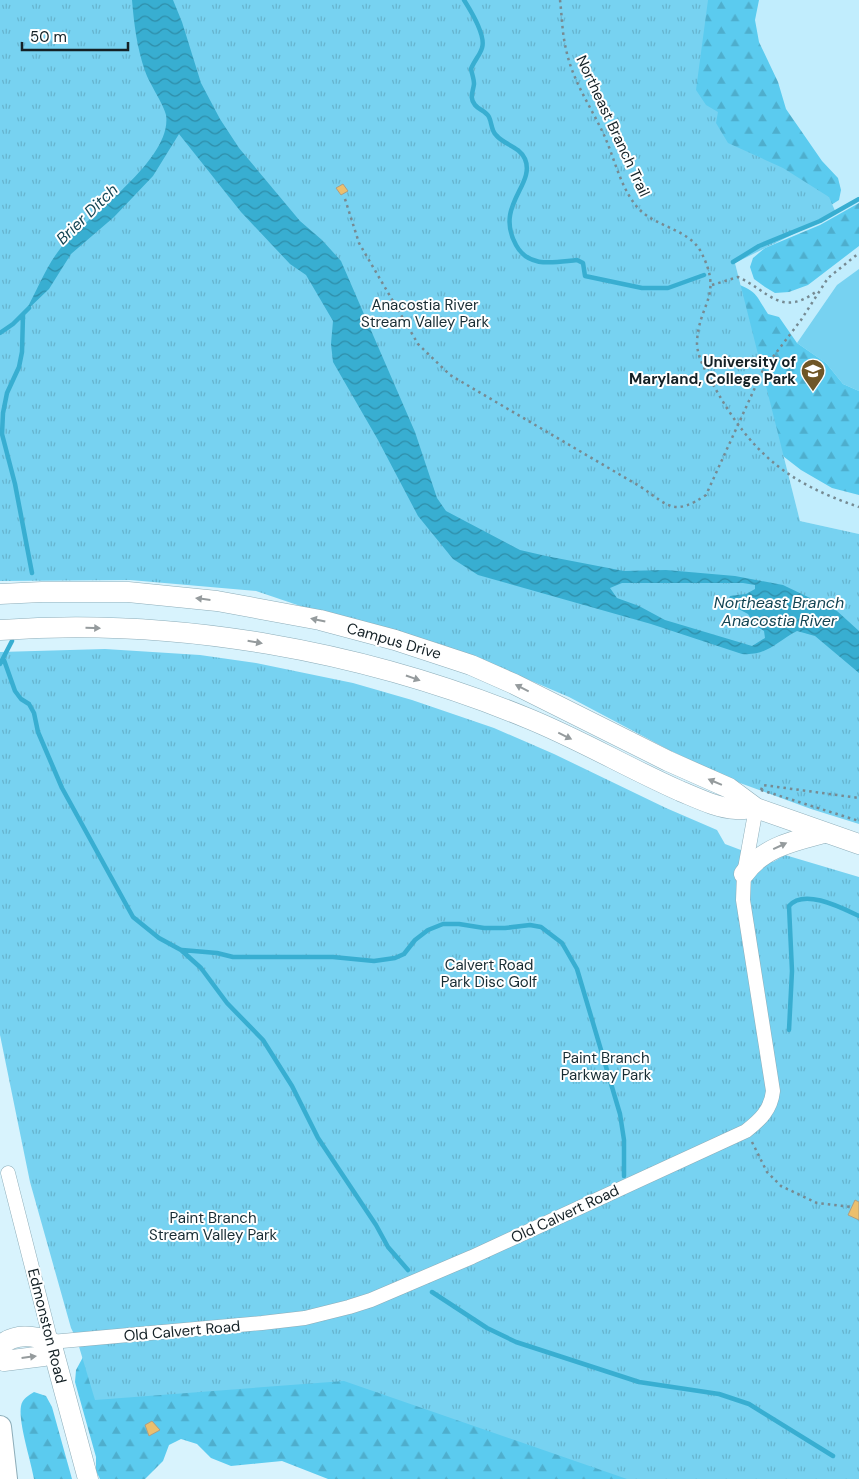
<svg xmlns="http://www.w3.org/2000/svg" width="859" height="1479" viewBox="0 0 859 1479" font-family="'DM Sans',sans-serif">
	<defs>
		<pattern id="forest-firs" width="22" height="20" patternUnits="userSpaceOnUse" patternTransform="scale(1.25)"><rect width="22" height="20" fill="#5bcbef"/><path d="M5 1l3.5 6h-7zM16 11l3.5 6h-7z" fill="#4eaecd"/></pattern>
		<pattern id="park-tufts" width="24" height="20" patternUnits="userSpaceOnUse" patternTransform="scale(1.25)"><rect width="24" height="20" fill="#77d2f1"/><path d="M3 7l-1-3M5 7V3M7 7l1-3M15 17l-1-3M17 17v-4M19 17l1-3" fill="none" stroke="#66b4ce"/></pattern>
		<pattern id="water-waves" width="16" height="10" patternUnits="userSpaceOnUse" patternTransform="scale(1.25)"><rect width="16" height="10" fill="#38aed1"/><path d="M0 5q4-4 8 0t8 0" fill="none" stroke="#2e8da9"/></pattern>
	</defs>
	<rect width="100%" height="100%" fill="#d8f3fd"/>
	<path fill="#c1edfd" d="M708 0H859V534L800 521 735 263 836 213Z"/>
	<path fill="#77d2f1" d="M859 269V391L843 384 826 363 797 343 837 285Z"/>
	<path fill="url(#forest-firs)" d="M578 0H759L755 20 759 42 778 82 786 109 822 161 838 178 841 190 839 200 820 212 790 226Z
		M859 203V246L808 285 789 292 775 293 765 287 754 279 750 267 753 258 765 248 820 225Z
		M734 283C758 291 756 296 768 314L779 317 797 343 826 363 843 384 859 391V495L832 488 801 470 770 446Z
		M147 1341 859 1479H328L282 1461 231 1466 211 1458 197 1444 181 1439 169 1445 163 1461 145 1479H100L96 1471V1457L75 1382 76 1370 83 1357Z
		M34 1392 46 1396 52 1407 72 1479H34C31 1461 18 1422 21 1406 22 1399 29 1395 34 1392Z"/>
	<path fill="url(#park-tufts)" d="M0 0H708L696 90 706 105 718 112 716 123 728 143 783 168 829 197 836 213 735 263 800 521 859 534V824L811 809 740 783 671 751 569 697 475 657 324 614 256 591 130 580 0 581Z
		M105 649 200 655 256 663 353 683 412 700 494 728 554 754 666 808 717 830 725 844 773 862 785 855 859 877V1479H627L344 1381 95 1400 77 1340 71 1328 30 1182 0 1035V652Z"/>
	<path fill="url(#water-waves)" fill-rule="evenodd" d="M132 0H173L182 22 201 83 220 119 239 148 300 221 322 240 341 261 415 432 437 498 446 511 520 550 546 556 624 571 666 570 735 576 783 585 837 611 859 631V673L815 636 797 631C776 642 767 656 742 654L651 624 478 575 453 559 418 516 378 440 333 362 331 344 333 321 306 275 290 264 241 212 179 134 153 176 114 217 71 254 49 289 25 312C37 291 45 268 60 249 85 217 173 160 166 115 164 105 149 83 145 71 137 48 134 24 132 0ZM622 583H743L755 585V589L746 594 730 596 727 603 748 614 755 625 764 631 765 638 752 646 665 620 639 606 617 598 610 588Z"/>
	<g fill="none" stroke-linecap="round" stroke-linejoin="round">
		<path stroke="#38aed1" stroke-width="4.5" d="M464 0C471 11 486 36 482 48 480 55 474 61 471 69 472 74 474 79 474 84 473 92 469 98 475 105 479 110 486 111 489 117 492 123 491 130 496 135 504 145 519 146 525 159 536 185 494 205 516 245 529 269 555 262 577 260L583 263 585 276 642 288H668L704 275
			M733 262 759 246 820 221 859 199
			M23 315 22 352 19 367 7 393 3 413 2 434 15 484 32 573
			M0 333 13 324 29 308
			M4 660 15 691 21 699 29 704 34 713 38 732 62 788 133 917 159 938 181 950 201 968 227 1003 263 1040 292 1086 318 1138 376 1225 388 1247 408 1270
			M0 664 12 641
			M182 950 217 953 233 957H333L374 961 395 958 404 954 415 940 428 930 443 924H459L484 928H505L530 925 541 927 562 943 577 969 620 1114 624 1140V1176
			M789 1030 792 971 789 906C804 888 842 908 859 916
			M432 1292 487 1328 516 1342 639 1382 719 1394 749 1404 833 1456"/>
	</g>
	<path fill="#ecbf6d" stroke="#ad9f85" d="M343 184 348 191 341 195 336 188Z
		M855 1200 859 1202V1220L848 1215Z
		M152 1421 160 1430 149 1436 145 1425Z"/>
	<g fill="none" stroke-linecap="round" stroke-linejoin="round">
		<defs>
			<path id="street" d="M8 1173 51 1342 262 1323 305 1318 349 1307 371 1300 472 1257 746 1131C760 1120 771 1110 773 1091L743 900 744 874 756 808"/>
			<path id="secondary" d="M0 594 42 592H128L217 601 320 620 395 640 471 665 514 684 668 761 729 788 756 808 859 844
				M0 630C176 617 364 651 527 718 579 739 628 768 680 791 697 798 717 808 736 809 743 810 750 808 756 808
				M744 874C763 847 794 841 824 833
				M51 1342 88 1479
				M0 1346C14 1333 34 1335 51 1342
				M0 1359 4 1361 44 1356 51 1342"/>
			<path id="primary" d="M0 1427 6 1479"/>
		</defs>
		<use href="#street" stroke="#8dadb9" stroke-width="15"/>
		<use href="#secondary" stroke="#8dadb9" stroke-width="21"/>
		<use href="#primary" stroke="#8dadb9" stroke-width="24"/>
		<path stroke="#768a92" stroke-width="2.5" stroke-dasharray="2.5 4" stroke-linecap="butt" d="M560 0C562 16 562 33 566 49 572 80 591 107 604 135 615 159 621 191 640 210 657 227 690 230 701 252 724 296 698 304 697 343 697 358 708 375 715 388 752 454 788 483 859 507
			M345 199 359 243 418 344 450 375 641 487C670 507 674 516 706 495L763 370 801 320 828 278 859 253
			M712 285 738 277C769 291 781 318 817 291
			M761 790 859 821
			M761 790 763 785 859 798
			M752 1142 767 1172 781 1186 817 1203 852 1207"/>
		<use href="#street" stroke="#fff" stroke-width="14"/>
		<use href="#secondary" stroke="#fff" stroke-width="20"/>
		<use href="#primary" stroke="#fff" stroke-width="22"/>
	</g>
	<defs><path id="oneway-solid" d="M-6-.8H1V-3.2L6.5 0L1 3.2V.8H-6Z" transform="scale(1.25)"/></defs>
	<g fill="#959b9d">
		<use href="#oneway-solid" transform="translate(203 599) rotate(-173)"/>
		<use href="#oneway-solid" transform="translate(318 620) rotate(-168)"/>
		<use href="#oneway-solid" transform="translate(93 628) rotate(2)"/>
		<use href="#oneway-solid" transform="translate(255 642) rotate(10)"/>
		<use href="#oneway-solid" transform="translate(413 678) rotate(19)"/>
		<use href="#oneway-solid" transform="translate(522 688) rotate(-153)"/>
		<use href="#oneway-solid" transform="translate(565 736) rotate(26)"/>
		<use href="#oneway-solid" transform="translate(715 782) rotate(-157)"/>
		<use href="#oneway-solid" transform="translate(780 846) rotate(-25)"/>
		<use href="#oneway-solid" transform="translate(29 1357) rotate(-7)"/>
	</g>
	<defs>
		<symbol id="university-pin" viewBox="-11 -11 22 30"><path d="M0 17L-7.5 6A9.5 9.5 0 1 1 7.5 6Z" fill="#6f5627" stroke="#fff"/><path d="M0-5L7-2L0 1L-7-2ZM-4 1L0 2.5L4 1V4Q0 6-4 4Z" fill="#fff"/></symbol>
	</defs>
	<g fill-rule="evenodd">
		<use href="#university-pin" x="799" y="357" width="28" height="38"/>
	</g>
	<g text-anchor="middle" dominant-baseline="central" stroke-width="4" stroke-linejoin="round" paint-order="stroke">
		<g font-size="15" fill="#142126" stroke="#fff">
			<text transform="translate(613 126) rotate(65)">Northeast Branch Trail</text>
			<text transform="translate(394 641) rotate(16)">Campus Drive</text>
			<text transform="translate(565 1214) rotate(-25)">Old Calvert Road</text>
			<text transform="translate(47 1326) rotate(76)">Edmonston Road</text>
			<text transform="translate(182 1331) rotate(-5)">Old Calvert Road</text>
		</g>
		<g font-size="15" fill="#182c33" stroke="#fff">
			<text x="425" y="305">Anacostia River<tspan x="425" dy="17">Stream Valley Park</tspan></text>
			<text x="489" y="965">Calvert Road<tspan x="489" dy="17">Park Disc Golf</tspan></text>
			<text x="606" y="1058">Paint Branch<tspan x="606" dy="17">Parkway Park</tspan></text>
			<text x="213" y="1218">Paint Branch<tspan x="213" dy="17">Stream Valley Park</tspan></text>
		</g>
		<g font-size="15" font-weight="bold" fill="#142126" stroke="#fff" text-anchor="end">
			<text x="796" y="362">University of<tspan x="796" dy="17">Maryland, College Park</tspan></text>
		</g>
		<g font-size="16" font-style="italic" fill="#144554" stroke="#fff">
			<text transform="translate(87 214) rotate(-44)">Brier Ditch</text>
			<text x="779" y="602">Northeast Branch<tspan x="779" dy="18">Anacostia River</tspan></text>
		</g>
	</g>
	<path d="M22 42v8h106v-8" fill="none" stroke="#142126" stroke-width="2.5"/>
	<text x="30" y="42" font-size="15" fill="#142126" stroke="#ffffff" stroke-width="4" paint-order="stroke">50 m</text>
</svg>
